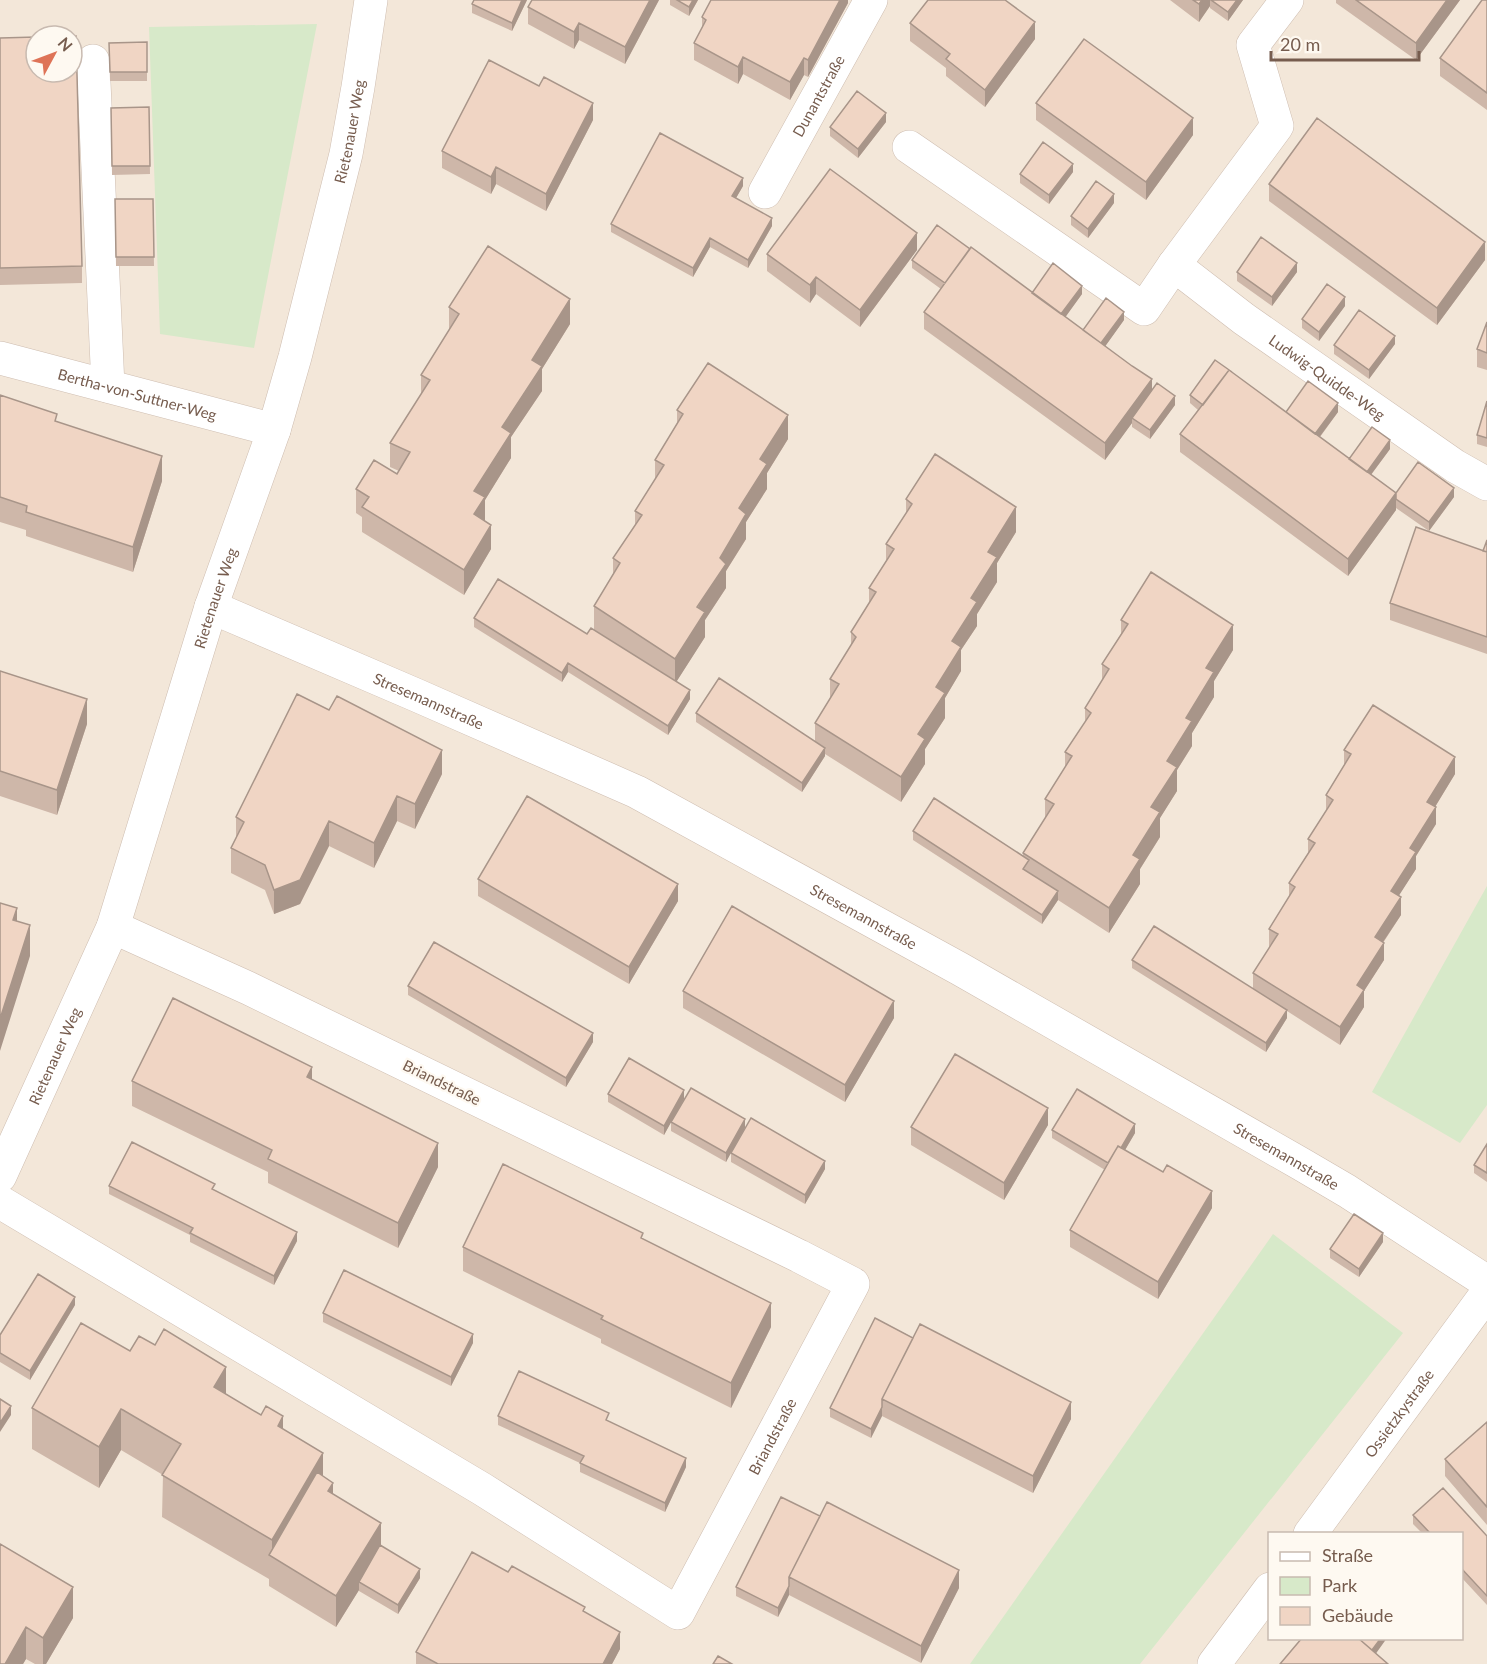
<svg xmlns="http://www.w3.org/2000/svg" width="1487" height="1664" viewBox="0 0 1487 1664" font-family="Lato,sans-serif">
	<rect width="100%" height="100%" fill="#fcf5eb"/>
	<path fill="#f3e7d9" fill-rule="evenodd" d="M0 0H1487V1664H0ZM36 36H72V72H36ZM1270 1534H1462V1638H1270Z"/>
	<path fill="#d7e9c9" d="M317 24 254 348 160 334 149 27Z
		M1487 886V1105L1460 1143 1372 1092Z
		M1273 1234 1403 1333 1140 1664H970Z"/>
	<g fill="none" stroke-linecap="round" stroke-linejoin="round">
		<defs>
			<g id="minor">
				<path d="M93 61 108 386"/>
				<path d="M909 147 1144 309 1174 265 1277 126 1253 45 1287 0"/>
				<path id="s1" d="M765 192 871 0"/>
				<path id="s2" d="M1174 265 1244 319 1455 466 1487 484"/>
				<path id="s3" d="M0 358 274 430"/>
				<path id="s4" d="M211 607 416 695 637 792 960 969 1301 1164 1347 1191 1487 1282"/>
				<path id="s5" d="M0 1176 113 927 211 607 274 430 295 357 346 154 358 87 371 0"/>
				<path id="s6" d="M0 1202 482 1489 678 1613 853 1284 799 1256 248 988 113 927"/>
				<path id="s7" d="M1310 1534 1487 1293"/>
				<path d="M1214 1664 1270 1589"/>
			</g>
		</defs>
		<use href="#minor" stroke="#cebdb0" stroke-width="34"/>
		<use href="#minor" stroke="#fff" stroke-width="33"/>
	</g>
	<path fill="#ceb7a9" d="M527 0 512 31 472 13V4Z
		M659 0 625 64 579 40 574 49 528 24V7Z
		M670 0H698L689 16 670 5Z
		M848 0V3L808 77 804 75 790 100 743 74 738 84 694 60V43L702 29V17Z
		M1170 0H1243L1228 21 1210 8V6L1199 22Z
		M1336 0H1460L1416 60 1336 3Z
		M1487 0V110L1440 76V58Z
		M910 23 1035 39 985 107 946 76V68L910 41Z
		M0 38 82 266V283L0 285Z
		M147 42V81H110L109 43Z
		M1036 103 1193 135 1146 200 1036 120Z
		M149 107 150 174 112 175 111 108Z
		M593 120 546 211 496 184 491 194 442 168V151Z
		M886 122 858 158 830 136V127Z
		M1073 172 1049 204 1020 183V174Z
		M1269 184 1485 260 1437 325 1269 201Z
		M743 186 736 198 772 226 748 268 710 247 693 277 611 232V224Z
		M115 199H153L154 266H116Z
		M1114 203 1088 238 1071 225V216Z
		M970 249 1032 293 1082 294 1065 317 1083 330 1124 320 1105 346 1152 391 1175 405 1150 439 1132 427V423L1105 460 924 329V312L941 289 912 268V260Z
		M917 250 860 327 816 294 810 303 767 271V254Z
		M1237 272H1297L1272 306 1237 281Z
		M1345 306 1319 341 1302 328V319Z
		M449 307 570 324 542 369V391L511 437V458L485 500V521L491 549 464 595 362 532V517L356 513V489L397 474 399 471 390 467V443L421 395V375L449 330Z
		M1487 322V370L1477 367V349Z
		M1395 344 1369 379 1334 354V345Z
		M0 395 162 481 133 572 26 536V530L0 522Z
		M1190 395 1286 412H1338L1320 437 1349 459 1390 449 1371 475 1396 493 1454 497 1429 531 1396 508V510L1348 576 1180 452V434L1198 410 1190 403Z
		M1487 401V447L1477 444V435Z
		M677 410 788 439 767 473V489L746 522V539L726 571V588L705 620V637L676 682 690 699 668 735 568 672 562 682 474 627V618L587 634 594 630V606L613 574V558L635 525V511L655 480V460L677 424Z
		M906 499 1016 532 997 563V582L977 614V626L961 650V671L945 698V718L925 749V764L901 802 825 754V756L802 792 696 722V713L815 741V723L830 699V679L851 646V632L869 603V588L886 561V544L906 514Z
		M1487 540V654L1390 620V603L1483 551Z
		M1121 620 1233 650 1214 681V697L1192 733V746L1177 770V791L1160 818V837L1140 869V884L1109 933 1058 900 1042 924 913 840V831L1023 856V853L1045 818V799L1065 767V752L1085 722V708L1102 680V664L1121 634Z
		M0 671 87 724 57 815 0 796Z
		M1344 750 1455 774 1435 807 1436 824 1416 856V869L1398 896 1401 915 1383 943 1384 960 1364 991V1007L1340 1045 1287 1011V1018L1266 1052 1132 968V960L1253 988V973L1270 947 1269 946V929L1289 897V883L1308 853V839L1326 811V795L1344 765Z
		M442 774 415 829 397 821 374 868 329 846 300 904 274 914 265 890 231 873V848L236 839V817Z
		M478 879 678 901 629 984 478 896Z
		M408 986 593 1042 566 1087 408 995Z
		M683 991 894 1018 845 1102 683 1008Z
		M312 1080 438 1167 398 1248 268 1183V1172L132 1106V1081Z
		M608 1094 684 1099 745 1119 726 1162 671 1131V1122L664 1135 608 1102Z
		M1048 1125 1004 1200 911 1145V1127Z
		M1052 1130 1135 1133 1125 1150 1212 1208 1158 1299 1070 1247V1230L1105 1170 1052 1138Z
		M1487 1144V1182L1474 1173V1165Z
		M731 1153 825 1169 805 1204 731 1162Z
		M109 1186 215 1190 297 1241 274 1285 190 1242V1235L109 1194Z
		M643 1239 771 1327 731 1408 601 1343V1339L463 1271V1247Z
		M1383 1242 1359 1277 1330 1258V1249Z
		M75 1305 30 1380 0 1362V1335Z
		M323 1313 473 1343 451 1386 323 1322Z
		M875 1318 1071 1419 1033 1493 882 1416 871 1438 830 1417V1408Z
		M130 1351 226 1394 283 1429 323 1476 333 1494 381 1545 420 1578 398 1614 359 1591V1590L336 1627 269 1586V1579L162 1517 163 1475 121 1450 99 1488 32 1449V1408Z
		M498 1416 609 1421 686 1467 665 1512 580 1472V1463L498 1425Z
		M1487 1422V1525L1445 1476V1459Z
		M781 1497 959 1588 921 1663 789 1595 778 1617 736 1596V1587Z
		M1413 1515 1487 1536V1605L1461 1577V1533H1422L1413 1524Z
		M0 1544 73 1618 46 1664H35L26 1659 23 1664H0Z
		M508 1572 585 1612 620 1649 612 1664H416V1652Z"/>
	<path fill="#a89589" d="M522 0H527L512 31V23Z
		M650 0H659L625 64V47Z
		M693 0H698L689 16V7Z
		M840 0H848V3L808 77V60Z
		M1202 0H1210V6L1199 22V4Z
		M1237 0H1243L1228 21V12Z
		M1447 0H1460L1416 60V43Z
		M1035 22V39L985 107V90Z
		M579 23V40L574 49V32Z
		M743 57V74L738 84V67Z
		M804 58V75L790 100V82Z
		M593 103V120L546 211V194Z
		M886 113V122L858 158V149Z
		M1193 118V135L1146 200V182Z
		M1073 164V172L1049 204V195Z
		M496 167V184L491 194V177Z
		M743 178V186L732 205V196Z
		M1114 194V203L1088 238V229Z
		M772 218V226L748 268V260Z
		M917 233V250L860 327V310Z
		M710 238V247L693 277V268Z
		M1485 242V260L1437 325V308Z
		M1297 263V272L1272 306V297Z
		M816 277V294L810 303V285Z
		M1082 286V294L1059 326V317Z
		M1345 297V306L1319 341V332Z
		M570 299V324L542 369V391L511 437V458L485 500V522L474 539V491L532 360Z
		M1124 312V320L1099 355V346Z
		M1395 336V344L1369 379V370Z
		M1152 379V396L1132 418V423L1105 460V443Z
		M1175 396V405L1150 439V430Z
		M1338 403V412L1315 443V434Z
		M788 415V439L767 473V489L746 522V539L726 571V588L705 620V637L675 684V659L720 558 739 508 760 459Z
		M1390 440V449L1364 484V475Z
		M162 456V481L133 572V547Z
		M1454 488V497L1429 531V522Z
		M1396 493V510L1348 576V559Z
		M1016 507V532L997 563V582L977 614V626L961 650V671L945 698V718L925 749V764L901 802V777L936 687 952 641 971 598 988 552Z
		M491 525V549L464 595V570Z
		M1233 625V650L1214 681V697L1192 733V746L1177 770V791L1160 818V837L1140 869V884L1109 933V908L1133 855 1167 761 1206 668Z
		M568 663V672L562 682V673Z
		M690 690V699L668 735V726Z
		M87 699V724L57 815V790Z
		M825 748V756L802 792V783Z
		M442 750V774L415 829V804Z
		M1455 757V774L1427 820V802Z
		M397 796V821L374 868V843Z
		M1436 807V824L1416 856V869L1391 908V891L1410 848Z
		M329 821V846L300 904 274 914V890Z
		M678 884V901L629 984V967Z
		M1058 891V900L1042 924V915Z
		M1401 897V915L1375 954V937Z
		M17 908V939L13 920Z
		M30 925V956L0 1051V1019Z
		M1384 943V960L1364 991V1007L1340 1045V1027L1357 985Z
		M894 1001V1018L845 1102V1085Z
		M1287 1010V1018L1266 1052V1043Z
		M593 1033V1042L566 1087V1078Z
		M312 1067V1092L307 1077Z
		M684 1090V1099L664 1135V1126Z
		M1048 1108V1125L1004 1200V1183Z
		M745 1119V1128L726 1162V1153Z
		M1135 1124V1133L1111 1174V1165Z
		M438 1143V1167L398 1248V1223Z
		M825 1161V1169L805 1204V1195Z
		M1212 1191V1208L1158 1299V1282Z
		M297 1232V1241L274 1285V1276Z
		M1383 1233V1242L1359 1277V1269Z
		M75 1297V1305L30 1380V1371Z
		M771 1303V1327L731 1408V1383Z
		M473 1334V1343L451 1386V1377Z
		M226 1367V1408L214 1387Z
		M1071 1402V1419L1033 1493V1476Z
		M11 1406V1415L0 1432V1423Z
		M882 1407V1416L871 1438V1429Z
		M121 1409V1450L99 1488V1447Z
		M283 1416V1458L278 1426Z
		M323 1453V1494L272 1557V1540Z
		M686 1458V1467L665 1512V1503Z
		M333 1483V1514L328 1491Z
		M381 1523V1554L359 1582V1590L336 1627V1596Z
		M420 1569V1578L398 1614V1605Z
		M959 1570V1588L921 1663V1646Z
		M789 1586V1595L778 1617V1608Z
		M73 1587V1618L46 1664H43V1638Z
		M26 1627V1659L23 1664H5Z
		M620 1632V1649L612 1664H603Z
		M1381 1638H1387L1372 1659V1650Z"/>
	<path fill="#f0d5c4" stroke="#a89589" stroke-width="1.5" d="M474 0H522L512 23 472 4Z
		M532 0H650L625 47 579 23 574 32 528 7Z
		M677 0H693L689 7Z
		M711 0H840L808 60 804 58 790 82 743 57 738 67 694 43 706 20 702 17Z
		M928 0H1005L1035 22 985 90 946 59 950 54 910 23Z
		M1193 0H1202L1199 4Z
		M1211 0H1237L1228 12Z
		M1356 0H1447L1416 43Z
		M1482 0H1487V93L1440 58Z
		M64 36H76L82 266 0 268V38L36 37V72H72V36Z
		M1084 39 1193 118 1146 182 1036 103Z
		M147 42V72H110L109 43Z
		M489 60 539 86 544 77 593 103 546 194 496 167 491 177 442 151Z
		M857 91 886 113 858 149 830 127Z
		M149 107 150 166H112L111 108Z
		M1317 118 1485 242 1437 308 1269 184Z
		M660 133 743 178 732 196 772 218 748 260 710 238 693 268 611 224Z
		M1043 142 1073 164 1049 195 1020 174Z
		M830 169 917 233 860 310 816 277 810 285 767 254Z
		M1096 181 1114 194 1088 229 1071 216Z
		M115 199H153L154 257H116Z
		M937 225 970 249 945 283 912 260Z
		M1261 237 1297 263 1272 297 1237 272Z
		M488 246 570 299 532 360 542 366 502 427 511 433 474 491 485 497 474 514 491 525 464 570 362 507 369 497 356 489 374 460 397 474 410 452 390 443 430 380 421 375 459 314 449 307Z
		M971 247 1132 366 1152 379 1105 443 924 312Z
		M1053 263 1082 286 1061 314 1032 293Z
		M1327 284 1345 297 1319 332 1302 319Z
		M1106 298 1124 312 1101 343 1083 330Z
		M1359 310 1395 336 1369 370 1334 345Z
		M1487 322V353L1477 349Z
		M1215 360 1232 372 1229 370 1203 405 1190 395Z
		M708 363 788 415 760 459 767 464 739 508 746 514 720 558 726 564 697 607 705 612 675 659 594 606 620 563 613 558 642 515 635 511 664 465 655 460 683 414 677 410Z
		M1229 370 1396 493 1348 559 1180 434Z
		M1308 381 1338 403 1315 434 1286 412Z
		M1157 383 1175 396 1150 430 1132 418Z
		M0 395 57 414 55 421 162 456 133 547 26 512 27 506 0 497Z
		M1487 401V438L1477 435Z
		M1372 427 1390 440 1367 472 1349 459Z
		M935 454 1016 507 988 552 997 557 971 598 977 602 952 641 961 647 936 687 945 693 918 734 925 739 901 777 815 723 839 684 830 679 856 637 851 632 876 592 869 588 894 549 886 544 912 504 906 499Z
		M1418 462 1454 488 1429 522 1396 499V493Z
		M1416 527 1487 552V637L1390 603Z
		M1487 540V552L1483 551Z
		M1151 572 1233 625 1206 668 1214 672 1186 718 1192 721 1167 761 1177 767 1151 807 1160 812 1133 855 1140 859 1109 908 1023 853 1054 804 1045 799 1072 756 1065 752 1091 713 1085 708 1109 669 1102 664 1128 624 1121 620Z
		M498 579 587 634 591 628 690 690 668 726 568 663 562 673 474 618Z
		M0 671 87 699 57 790 0 771Z
		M719 678 825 748 802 783 696 713Z
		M297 694 329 710 337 696 442 750 415 804 397 796 374 843 329 821 300 880 274 890 265 865 231 848 244 822 236 817Z
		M1373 705 1455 757 1427 802 1436 807 1410 848 1416 852 1391 891 1401 897 1375 937 1384 943 1357 985 1364 990 1340 1027 1253 973 1278 934 1269 929 1295 887 1289 883 1315 843 1308 839 1333 800 1326 795 1351 754 1344 750Z
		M527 796 678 884 629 967 478 879Z
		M934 798 1029 860 1023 869 1058 891 1042 915 913 831Z
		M0 903 17 908 13 920 30 925 0 1019Z
		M732 906 894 1001 845 1085 683 991Z
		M1154 926 1287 1010 1266 1043 1132 960Z
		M434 942 593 1033 566 1078 408 986Z
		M173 998 312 1067 307 1077 438 1143 398 1223 268 1159 272 1150 132 1081Z
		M955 1054 1048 1108 1004 1183 911 1127Z
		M629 1058 684 1090 664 1126 608 1094Z
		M691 1088 745 1119 726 1153 671 1122Z
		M1077 1089 1135 1124 1121 1148 1118 1146 1108 1163 1052 1130Z
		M751 1118 825 1161 805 1195 731 1153Z
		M132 1142 215 1184 212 1189 297 1232 274 1276 190 1233 193 1228 109 1186Z
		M1487 1144V1173L1474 1165Z
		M1118 1146 1163 1172 1167 1165 1212 1191 1158 1282 1070 1230Z
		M503 1164 643 1233 641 1238 771 1303 731 1383 601 1319 603 1316 463 1247Z
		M1354 1214 1383 1233 1359 1269 1330 1249Z
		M344 1270 473 1334 451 1377 323 1313Z
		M38 1274 75 1297 30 1371 0 1353V1335Z
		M875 1318 913 1338 882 1399V1407L871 1429 830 1408Z
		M81 1323 130 1351 139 1336 155 1345 164 1329 226 1367 214 1387 261 1415 266 1406 283 1416 278 1426 323 1453 272 1540 162 1475 181 1444 123 1410 121 1409 99 1447 32 1408Z
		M920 1324 1071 1402 1033 1476 882 1399Z
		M519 1371 609 1413 606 1420 686 1458 665 1503 580 1463 584 1456 498 1416Z
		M0 1399 11 1406 0 1423Z
		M1487 1422V1507L1445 1459Z
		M317 1472 333 1483 328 1491 381 1523 336 1596 269 1555Z
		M1443 1488 1487 1536V1596L1461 1568V1533H1430L1413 1515Z
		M781 1497 820 1516 789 1577V1586L778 1608 736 1587Z
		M827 1502 959 1570 921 1646 789 1577Z
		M0 1544 73 1587 43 1638 26 1627 5 1664H0Z
		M380 1545 420 1569 398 1605 359 1582Z
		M472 1552 508 1572 512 1566 585 1607 583 1611 620 1632 603 1664H438L416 1652Z
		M1302 1638H1358L1388 1664H1280Z
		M1358 1638H1381L1372 1650Z
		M718 1656 732 1664H713Z"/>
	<g text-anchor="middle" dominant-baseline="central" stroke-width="4.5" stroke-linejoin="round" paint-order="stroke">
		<g font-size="15" fill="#765c4e" stroke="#fef9f1">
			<text stroke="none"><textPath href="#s1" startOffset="110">Dunantstraße</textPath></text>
			<text stroke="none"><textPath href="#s5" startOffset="1104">Rietenauer Weg</textPath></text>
			<text stroke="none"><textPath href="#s2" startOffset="190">Ludwig-Quidde-Weg</textPath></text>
			<text stroke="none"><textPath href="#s3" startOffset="142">Bertha-von-Suttner-Weg</textPath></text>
			<text stroke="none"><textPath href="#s5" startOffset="618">Rietenauer Weg</textPath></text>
			<text stroke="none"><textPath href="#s4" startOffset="237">Stresemannstraße</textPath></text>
			<text stroke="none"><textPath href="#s4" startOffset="723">Stresemannstraße</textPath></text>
			<text stroke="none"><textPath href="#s5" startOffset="132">Rietenauer Weg</textPath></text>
			<text transform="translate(442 1082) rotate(26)">Briandstraße</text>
			<text stroke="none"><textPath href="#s4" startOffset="1209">Stresemannstraße</textPath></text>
			<text stroke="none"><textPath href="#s7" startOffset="150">Ossietzkystraße</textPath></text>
			<text stroke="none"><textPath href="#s6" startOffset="993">Briandstraße</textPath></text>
		</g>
	</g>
	<rect x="1268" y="1532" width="195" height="108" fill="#fef9f1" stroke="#c8bab0" stroke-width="1.5"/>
	<rect x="1280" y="1552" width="30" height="9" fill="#ffffff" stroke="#c8bab0" stroke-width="1.5"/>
	<text x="1322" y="1562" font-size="18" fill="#765c4e">Straße</text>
	<rect x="1280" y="1577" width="30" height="18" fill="#d7e9c9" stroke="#c8bab0" stroke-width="1.5"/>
	<text x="1322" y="1592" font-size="18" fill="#765c4e">Park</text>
	<rect x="1280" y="1607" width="30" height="18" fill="#f0d5c4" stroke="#c8bab0" stroke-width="1.5"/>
	<text x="1322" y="1622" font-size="18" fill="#765c4e">Gebäude</text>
	<g transform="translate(54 54) rotate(49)"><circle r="28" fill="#fef9f1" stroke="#c8bab0" stroke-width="1.5"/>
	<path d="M0-4.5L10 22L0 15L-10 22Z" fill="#de7357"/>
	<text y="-9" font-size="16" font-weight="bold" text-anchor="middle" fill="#765c4e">N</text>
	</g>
	<path d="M1271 51v9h148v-9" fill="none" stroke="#765c4e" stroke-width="3"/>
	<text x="1280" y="51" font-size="18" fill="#765c4e" stroke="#fef9f1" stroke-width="4.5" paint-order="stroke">20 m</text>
</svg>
